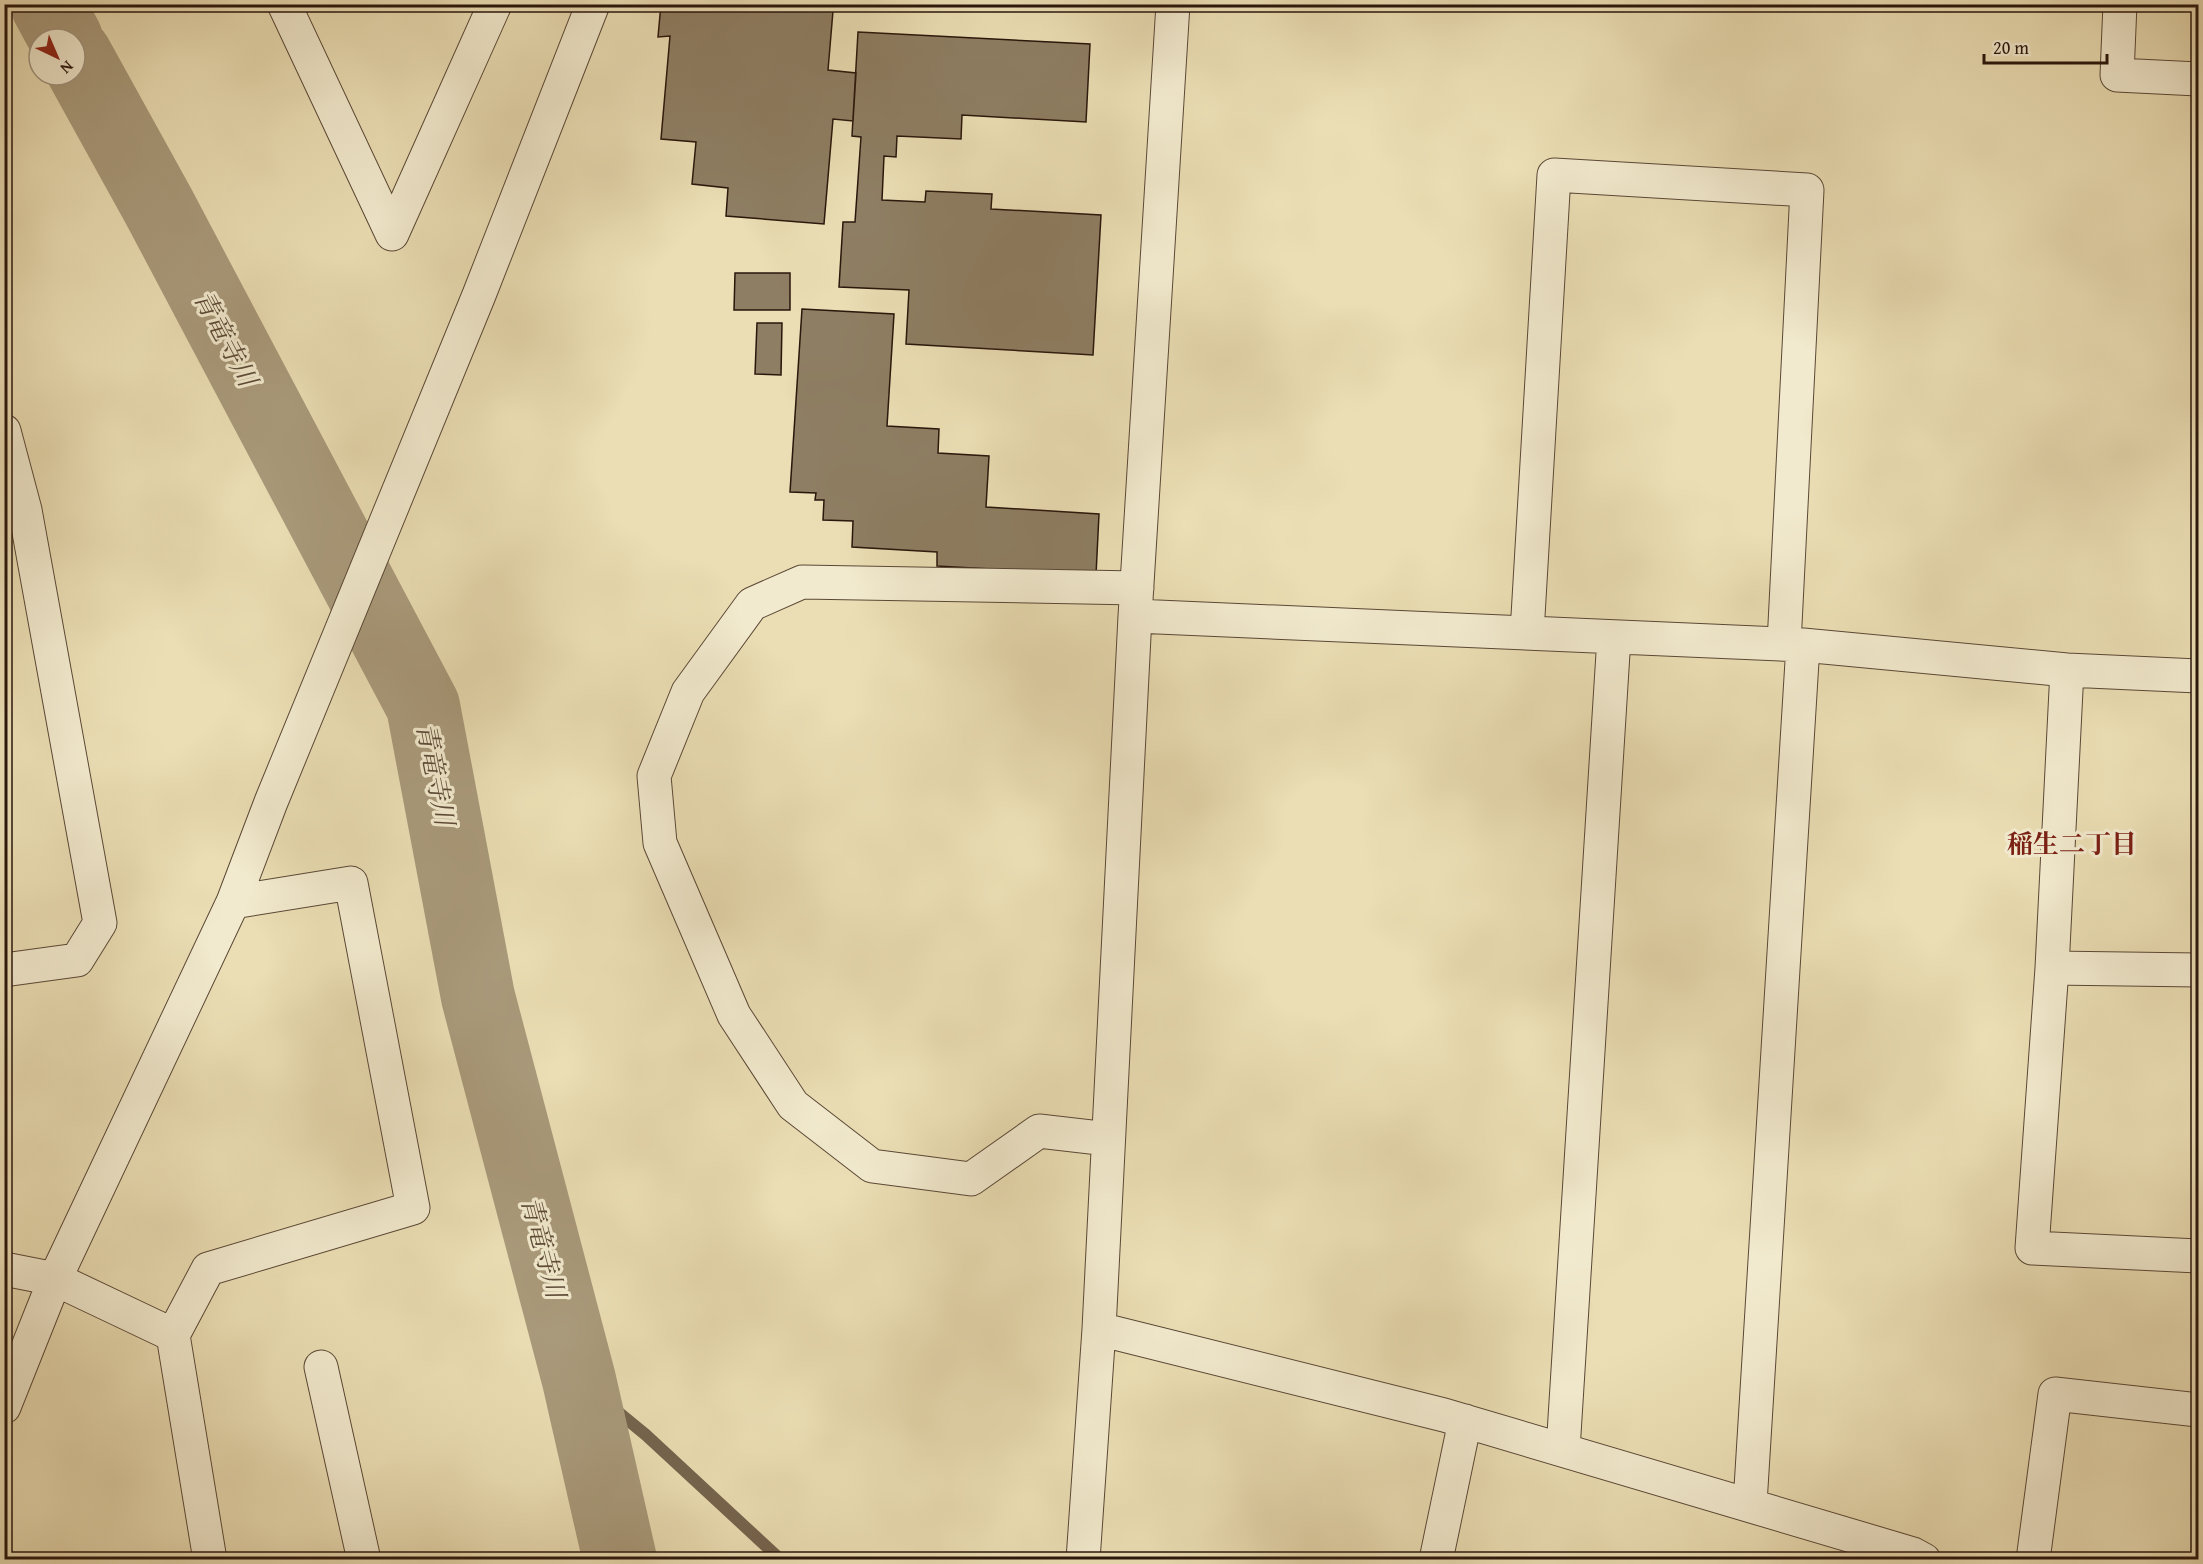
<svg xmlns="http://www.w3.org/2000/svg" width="2203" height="1564" viewBox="0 0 2203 1564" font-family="'Gentium Book Plus','Noto Serif JP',serif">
	<rect width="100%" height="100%" fill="#ebdeb4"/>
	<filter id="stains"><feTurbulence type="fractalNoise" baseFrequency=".00333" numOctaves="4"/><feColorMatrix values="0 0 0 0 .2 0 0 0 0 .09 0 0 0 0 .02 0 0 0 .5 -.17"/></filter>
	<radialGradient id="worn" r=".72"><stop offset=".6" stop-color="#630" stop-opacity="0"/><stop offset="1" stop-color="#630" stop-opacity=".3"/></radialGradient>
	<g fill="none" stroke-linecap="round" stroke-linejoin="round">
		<path stroke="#76654f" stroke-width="12" d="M579 1380 646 1435 781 1560"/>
		<path stroke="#a99a7b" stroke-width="74" d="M47 4 66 39
			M75 55 159 207 423 706 478 997 579 1380 620 1560"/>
	</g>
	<path fill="#8e7e63" stroke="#2a160c" stroke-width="1.5" d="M661 4H758L833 11 828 70 856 73 853 121 833 119 824 224 726 216 728 188 692 184 696 142 661 139 670 36 658 37Z
		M858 32 1090 44 1086 122 962 115 961 139 897 136 896 157 884 156 882 200 925 202 926 191 992 194 991 209 1101 215 1093 355 906 344 909 290 839 287 843 222H855L861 137 852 136Z
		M735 273H790V310H734Z
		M802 309 894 314 887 426 939 429 938 453 989 456 986 507 1099 514 1096 575 937 566V552L852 547 853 521 823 520 824 500H815L816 493 790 492Z
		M757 323H782L781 375 755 374Z"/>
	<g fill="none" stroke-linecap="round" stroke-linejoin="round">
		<defs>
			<path id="minor" d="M284 4 392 234 495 4
				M2120 4 2117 75 2198 79
				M4 431 25 510 100 923 77 960 4 970
				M1135 616 1803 645 2067 670 2198 676
				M1527 633 1554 175 1807 190 1784 644
				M2067 670 2052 968 2032 1248 2198 1256
				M2052 968 2198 970
				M1108 1139 1039 1131 971 1179 872 1166 793 1105 734 1015 660 843 654 776 688 692 752 604 802 582 1137 588
				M4 1269 55 1279 173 1335
				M1099 1329 1444 1415 1913 1554 1924 1560
				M321 1367 364 1560
				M4 1407 55 1279 233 902 271 802 479 295 593 4
				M1563 1450 1614 637
				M1750 1504 1803 645
				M210 1560 173 1335 208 1269 413 1208 351 883 233 902
				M1083 1560 1099 1329 1135 616 1173 4
				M1436 1560 1465 1421
				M2033 1560 2055 1394 2198 1410"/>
		</defs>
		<use href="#minor" stroke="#5a4836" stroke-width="35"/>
		<use href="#minor" stroke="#f2eace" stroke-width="33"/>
	</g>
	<g text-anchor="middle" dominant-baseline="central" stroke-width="6" stroke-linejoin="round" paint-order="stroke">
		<g font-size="26" font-style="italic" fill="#5d4b38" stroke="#f2eace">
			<text transform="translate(226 338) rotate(62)">青竜寺川</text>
			<text transform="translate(436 774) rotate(79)">青竜寺川</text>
			<text transform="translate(544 1247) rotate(75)">青竜寺川</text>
		</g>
		<g font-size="26" font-weight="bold" fill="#7a1f14" stroke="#f2eace">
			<text x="2072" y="843">稲生二丁目</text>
		</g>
	</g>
	<rect width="2203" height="1564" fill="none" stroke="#ebdeb4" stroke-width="24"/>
	<rect x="6" y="6" width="2191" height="1552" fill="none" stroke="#2a160c" stroke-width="3"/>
	<rect x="12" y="12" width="2179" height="1540" fill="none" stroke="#2a160c" stroke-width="1.5"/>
	<g transform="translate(57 57) rotate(136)"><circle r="28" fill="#f2eace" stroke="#a29580" stroke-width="1.5"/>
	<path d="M0-4.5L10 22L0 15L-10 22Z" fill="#8f2418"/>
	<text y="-9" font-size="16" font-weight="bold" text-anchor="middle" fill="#2a160c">N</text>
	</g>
	<path d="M1984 54v9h123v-9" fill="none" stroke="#2a160c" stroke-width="3"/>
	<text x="1993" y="54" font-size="18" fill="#2a160c" stroke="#f2eace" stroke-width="4.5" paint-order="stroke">20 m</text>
	<rect width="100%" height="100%" filter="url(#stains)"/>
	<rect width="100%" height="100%" fill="url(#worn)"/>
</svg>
